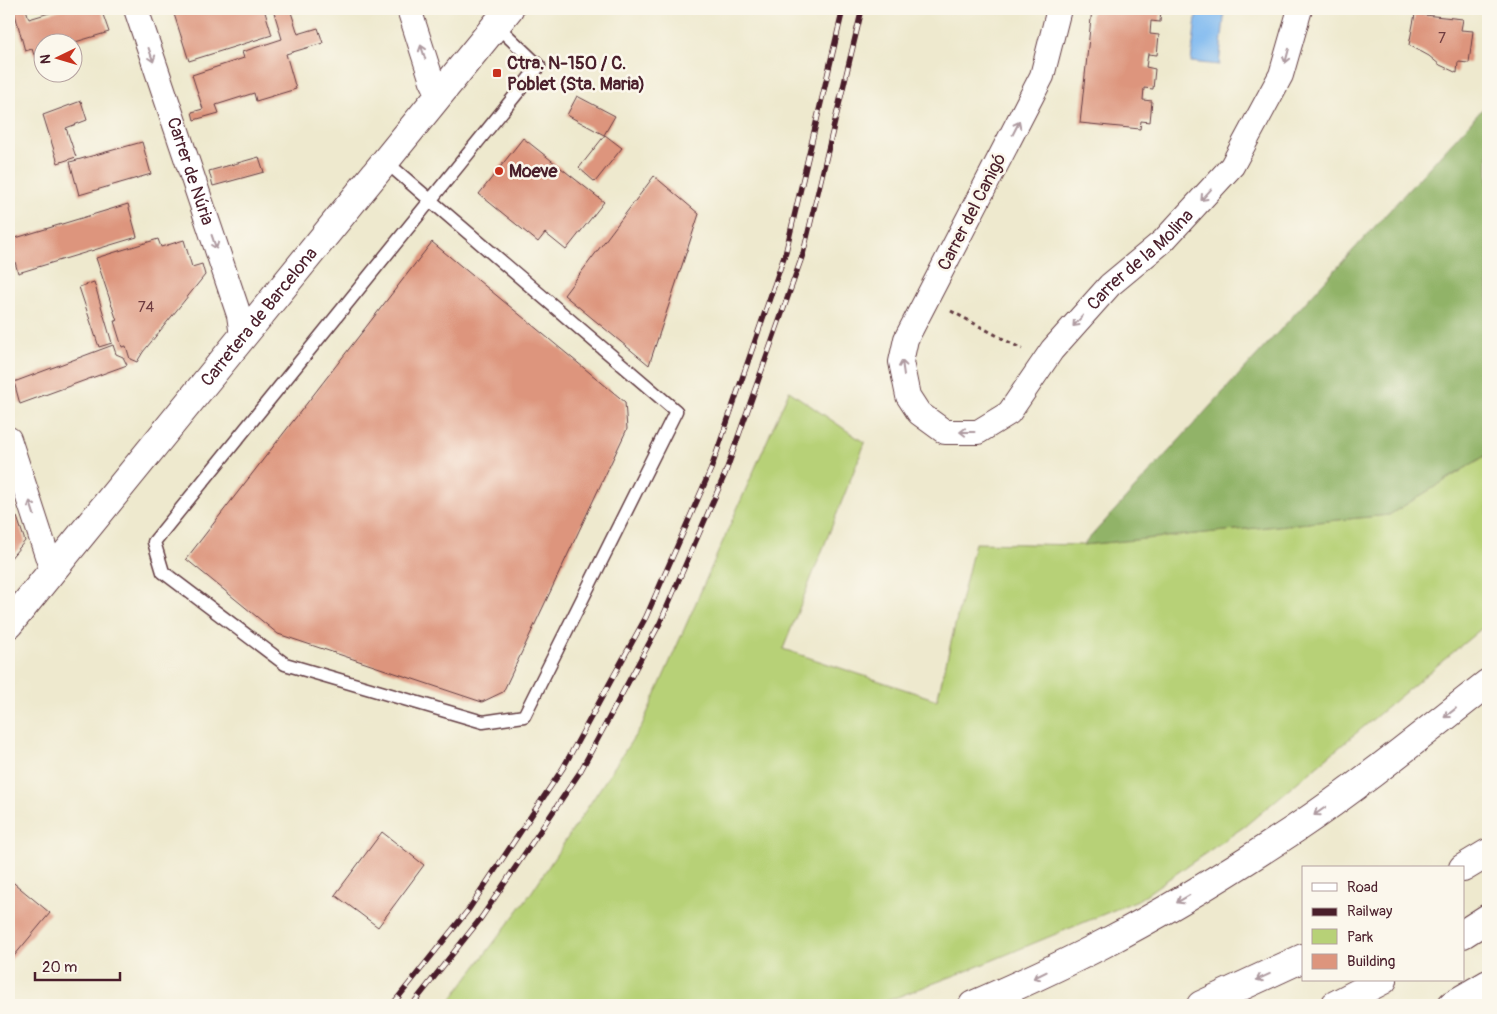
<svg xmlns="http://www.w3.org/2000/svg" width="1497" height="1014" viewBox="0 0 1497 1014" font-family="Pangolin,sans-serif">
	<rect width="100%" height="100%" fill="#fbf7ec"/>
	<filter id="ink" filterUnits="userSpaceOnUse"><feTurbulence type="fractalNoise" baseFrequency=".02" numOctaves="2"/><feDisplacementMap in="SourceGraphic" scale="10" xChannelSelector="R" yChannelSelector="G"/><feConvolveMatrix kernelMatrix="1 2 1 2 8 2 1 2 1" color-interpolation-filters="sRGB"/></filter>
	<filter id="wash" filterUnits="userSpaceOnUse"><feTurbulence type="fractalNoise" baseFrequency=".0096" numOctaves="4" result="noise"/><feDisplacementMap in="SourceGraphic" scale="20" xChannelSelector="R" yChannelSelector="G"/><feGaussianBlur stdDeviation="1.12" result="paint"/><feColorMatrix in="noise" values="0 0 0 0 0 0 0 0 0 0 0 0 0 0 0 0 0 1.4 0 .05"/><feComposite in="paint" operator="in"/></filter>
	<g filter="url(#wash)">
		<rect width="100%" height="100%" fill="#eee9ce"/>
		<path fill="#b7d177" stroke="#807851" d="M789 391 865 443 783 649 937 700 975 543 1083 545 1389 515 1488 454V623L1245 826 1138 900 969 970 876 1005H447L531 893 642 725Z"/>
		<path fill="#91b368" stroke="#6e694a" d="M1488 103V454L1389 515 1083 545Z"/>
		<path fill="#7fb9f0" stroke="#646c8e" d="M1197 9H1225L1219 65 1191 62Z"/>
		<g id="blocks">
			<path fill="#dd957d" d="M9 9H26L29 19 63 9H101L109 32 72 43 42 42V53L34 55 32 49 25 51 15 14 11 16Z
				M190 9H264L272 35 189 61 174 14Z
				M273 9H290L298 34 318 28 323 43 286 54 296 89 256 101 254 93 216 105 219 113 194 120 192 112 203 109 192 75 244 58 242 52 282 39Z
				M1092 9H1161L1160 22 1151 21 1150 34 1159 35 1157 55 1148 54 1146 67 1155 69 1153 89 1144 88 1143 100 1152 101 1150 122 1141 121 1140 129 1080 123Z
				M1415 14 1463 19 1461 30 1473 31 1469 63 1458 62 1457 73 1440 65 1429 56 1409 45Z
				M577 96 615 116 604 135 567 115Z
				M81 101 87 120 66 128 76 157 58 163 43 115Z
				M605 135 622 148 595 182 579 168Z
				M523 138 604 202 566 250 545 233 538 242 479 194Z
				M142 142 151 174 79 195 70 162Z
				M259 157 264 172 213 186 209 171Z
				M654 176 699 214 649 365 564 295Z
				M128 204 137 237 18 273 9 240Z
				M158 239 161 247 184 240 192 267 202 264 205 275 143 352 137 362 130 359 126 346 122 347 114 321H117L96 258Z
				M432 242 625 402 627 429 503 692 482 702 278 634 186 559Z
				M94 282 112 343 99 347 79 287Z
				M113 345 116 354 123 357 127 365 20 404 14 382Z
				M17 517 25 541 9 560V522Z
				M382 832 424 865 378 927 335 895Z
				M9 879 50 913 9 962Z"/>
		</g>
	</g>
	<g filter="url(#ink)">
		<use href="#blocks" fill-opacity="0" stroke="#633d43" stroke-width="1"/>
		<g fill="none" stroke-linecap="round" stroke-linejoin="round">
			<defs>
				<path id="lane" d="M385 161 430 200 676 411 524 716 483 722 285 664 163 572 154 542 539 66 496 25"/>
				<g id="street">
					<path id="s1" d="M136 9 239 315 242 336"/>
					<path d="M409 9 432 81 439 95"/>
					<path id="s2" d="M1059 9 1042 76 906 339 901 362 908 396 919 413 945 432H978L1009 413 1052 350 1110 285 1163 241 1232 166 1281 75 1300 9"/>
					<path d="M9 439 52 571"/>
				</g>
				<g id="secondary">
					<path id="s3" d="M9 624 509 9"/>
				</g>
				<path id="highway" d="M1463 868 1488 853
					M1463 934 1488 918
					M973 1005C1017 986 1061 966 1103 944 1169 910 1233 870 1295 829 1362 784 1424 733 1488 683
					M1201 1005 1303 958
					M1335 1005 1383 980
					M1452 1005 1488 984"/>
			</defs>
			<use href="#lane" stroke="#633d43" stroke-width="15"/>
			<use href="#street" stroke="#633d43" stroke-width="26"/>
			<use href="#secondary" stroke="#633d43" stroke-width="30"/>
			<use href="#highway" stroke="#633d43" stroke-width="30"/>
			<path stroke="#633d43" stroke-width="3" stroke-dasharray="4 4" stroke-linecap="butt" d="M951 311 1022 349"/>
			<use href="#lane" stroke="#fff" stroke-width="12"/>
			<use href="#street" stroke="#fff" stroke-width="24"/>
			<use href="#secondary" stroke="#fff" stroke-width="28"/>
			<use href="#highway" stroke="#fff" stroke-width="28"/>
			<defs>
				<path id="rail" d="M392 1005 469 909 563 768 646 617 711 469 786 251 843 9
					M412 1005 481 918 580 772 660 623 725 474 803 254 862 9"/>
			</defs>
			<use href="#rail" stroke="#4a1f2b" stroke-width="5.5"/>
			<use href="#rail" stroke="#fbf7ec" stroke-width="4" stroke-dasharray="11" stroke-linecap="butt"/>
		</g>
		<defs><path id="oneway-shaft" d="M-6 0H5M1.5-3L5.5 0L1.5 3" fill="none" stroke-width="1.6" stroke-linecap="round" stroke-linejoin="round" transform="scale(1.25)"/></defs>
		<g stroke="#ae9aa0">
			<use href="#oneway-shaft" transform="translate(423 52) rotate(-108)"/>
			<use href="#oneway-shaft" transform="translate(151 55) rotate(71)"/>
			<use href="#oneway-shaft" transform="translate(1287 56) rotate(105)"/>
			<use href="#oneway-shaft" transform="translate(1016 128) rotate(-63)"/>
			<use href="#oneway-shaft" transform="translate(1206 195) rotate(132)"/>
			<use href="#oneway-shaft" transform="translate(214 242) rotate(71)"/>
			<use href="#oneway-shaft" transform="translate(1078 321) rotate(132)"/>
			<use href="#oneway-shaft" transform="translate(903 368) rotate(-98)"/>
			<use href="#oneway-shaft" transform="translate(967 432) rotate(180)"/>
			<use href="#oneway-shaft" transform="translate(32 508) rotate(-108)"/>
			<use href="#oneway-shaft" transform="translate(1450 713) rotate(142)"/>
			<use href="#oneway-shaft" transform="translate(1320 811) rotate(145)"/>
			<use href="#oneway-shaft" transform="translate(1183 899) rotate(149)"/>
			<use href="#oneway-shaft" transform="translate(1040 975) rotate(154)"/>
			<use href="#oneway-shaft" transform="translate(1263 977) rotate(156)"/>
		</g>
	</g>
	<g fill="#c8321e" stroke="#fbf7ec" stroke-width="2">
		<rect x="492" y="68" width="10" height="10" rx="2.5"/>
		<circle cx="499" cy="171" r="5"/>
	</g>
	<g text-anchor="middle" dominant-baseline="central" stroke-width="5" stroke-linejoin="round" paint-order="stroke">
		<g font-size="15" fill="#6f3c40">
			<text x="1442" y="38">7</text>
			<text x="146" y="307">74</text>
		</g>
		<g font-size="18" font-weight="bold" fill="#4a1f2b" stroke="#fbf7ec" text-anchor="start">
			<text x="507" y="63">Ctra. N-150 / C.<tspan x="507" dy="21">Poblet (Sta. Maria)</tspan></text>
			<text x="509" y="171">Moeve</text>
		</g>
		<g font-size="18" fill="#4a1f2b" stroke="#fbf7ec">
			<text stroke="none"><textPath href="#s1" startOffset="171">Carrer de Núria</textPath></text>
			<text transform="translate(972 212) rotate(-63)">Carrer del Canigó</text>
			<text stroke="none"><textPath href="#s2" startOffset="748">Carrer de la Molina</textPath></text>
			<text stroke="none"><textPath href="#s3" startOffset="396">Carretera de Barcelona</textPath></text>
		</g>
	</g>
	<rect width="1497" height="1014" fill="none" stroke="#fbf7ec" stroke-width="30"/>
	<rect x="1302" y="866" width="162" height="115" fill="#fbf7ec" stroke="#b4a19f"/>
	<rect x="1312" y="883" width="25" height="8" fill="#ffffff" stroke="#b4a19f"/>
	<text x="1347" y="892" font-size="15" fill="#4a1f2b">Road</text>
	<rect x="1312" y="908" width="25" height="8" fill="#4a1f2b" stroke="#b4a19f"/>
	<text x="1347" y="916" font-size="15" fill="#4a1f2b">Railway</text>
	<rect x="1312" y="929" width="25" height="15" fill="#b7d177" stroke="#b4a19f"/>
	<text x="1347" y="942" font-size="15" fill="#4a1f2b">Park</text>
	<rect x="1312" y="954" width="25" height="15" fill="#dd957d" stroke="#b4a19f"/>
	<text x="1347" y="966" font-size="15" fill="#4a1f2b">Building</text>
	<g transform="translate(58 58) rotate(265)"><circle r="24" fill="#fbf7ec" stroke="#b4a19f"/>
	<path d="M0-4L9 19L0 12L-9 19Z" fill="#c8321e"/>
	<text y="-8" font-size="14" font-weight="bold" text-anchor="middle" fill="#4a1f2b">N</text>
	</g>
	<path d="M35 972v8h85v-8" fill="none" stroke="#4a1f2b" stroke-width="2.5"/>
	<text x="42" y="972" font-size="15" fill="#4a1f2b" stroke="#fbf7ec" stroke-width="4" paint-order="stroke">20 m</text>
</svg>
